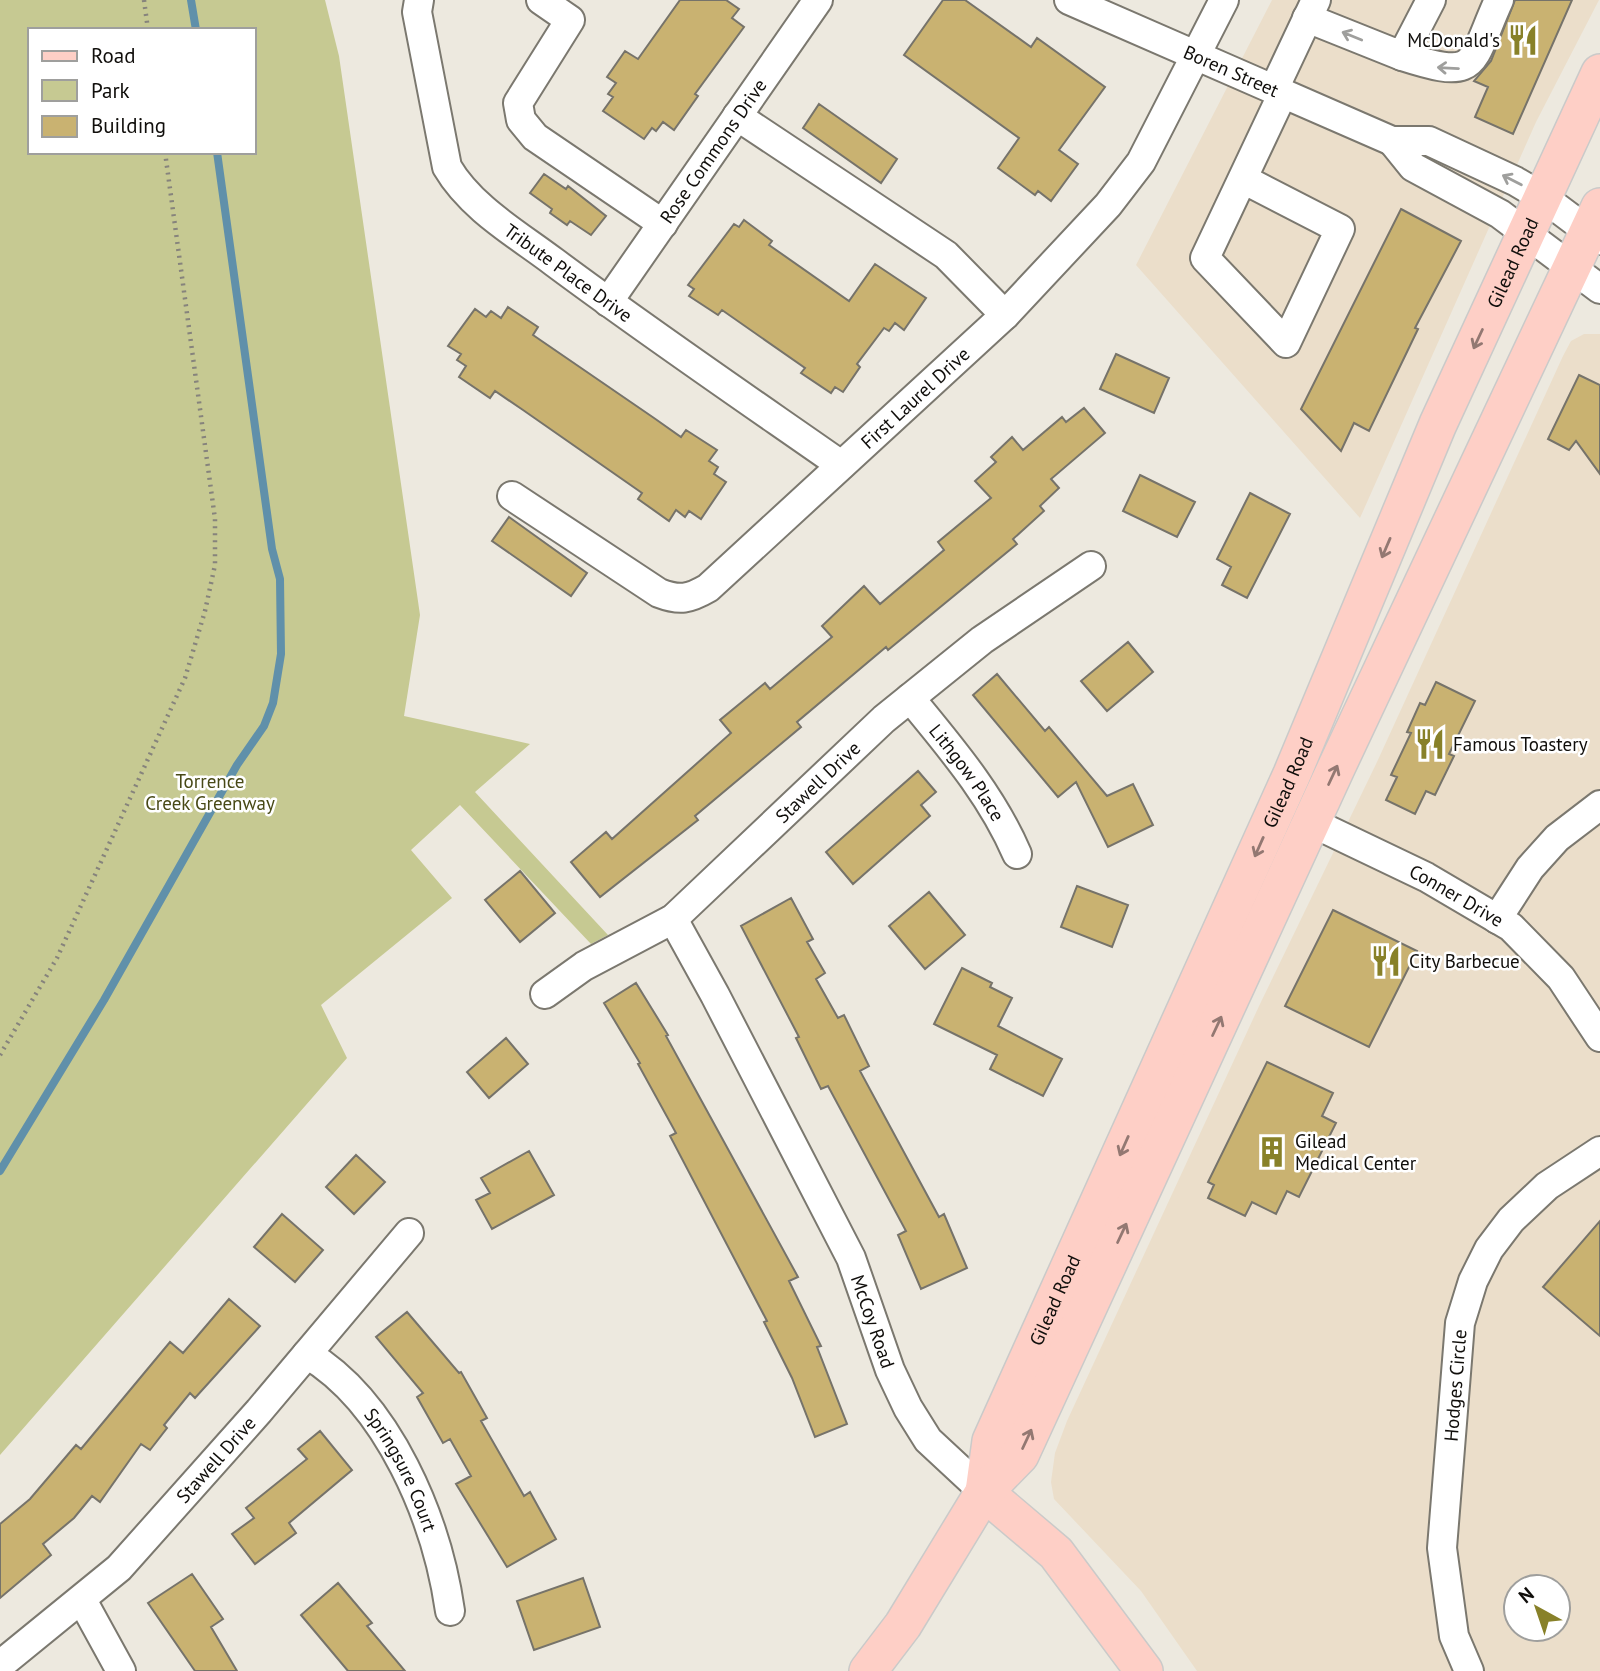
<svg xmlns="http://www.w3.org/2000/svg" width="1600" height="1671" viewBox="0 0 1600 1671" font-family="'PT Sans',sans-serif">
	<rect width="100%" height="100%" fill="#ede9df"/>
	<path fill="#ebdeca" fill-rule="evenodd" d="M1272 0H1599L1536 122 1360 518 1136 265Z
		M1584 334H1600V1671H1197L1141 1591 1054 1499 1051 1482 1055 1453 1067 1421 1260 1004 1377 762 1563 356 1571 341ZM1516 1587H1558V1629H1516Z"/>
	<path fill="#c6c992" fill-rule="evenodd" d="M0 0H325L339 56 420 615 404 716 530 744 475 792 608 935 591 944 460 805 411 850 452 898 321 1005 347 1058 0 1455ZM30 30H254V152H30Z"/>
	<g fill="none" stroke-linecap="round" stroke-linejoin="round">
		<path stroke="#6090aa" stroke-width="8" d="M191 0 196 30
			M0 1171 104 1000 237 765 264 726 273 703 281 654 280 579 272 549 217 152"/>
	</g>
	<path fill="#c9b271" stroke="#76736a" stroke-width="2" d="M680 0H726L739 9 732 18 744 27 695 94 698 96 674 130 663 122 656 131 652 128 644 139 603 111 613 97 608 94 616 83 607 77 625 51 638 59Z
		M943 0H965L1031 47 1037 38 1105 87 1059 150 1078 164 1051 201 1038 191 1035 195 998 168 1019 138 904 55Z
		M1515 0H1572L1513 134 1475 117 1488 87 1474 81 1491 61Z
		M819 104 897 159 881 183 803 128Z
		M544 174 566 189 568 186 606 216 591 235 570 221 567 225 550 213 552 209 530 193Z
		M1401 209 1461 241 1415 328 1418 329 1369 431 1354 423 1341 451 1301 409Z
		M744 220 772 241 769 245 849 301 875 264 926 298 904 330 895 323 889 331 884 328 857 364 860 367 843 392 835 387 831 393 801 373 805 368 722 310 718 315 689 296 694 289 688 285 734 224 739 227Z
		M508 307 538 327 533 335 654 418 681 437 686 430 717 450 709 461 718 467 714 474 726 482 701 519 689 511 685 517 676 510 669 521 638 499 642 493 523 410 495 391 490 398 459 377 466 366 457 360 461 354 448 346 475 309 486 317 491 311 501 318Z
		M1116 354 1169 378 1154 413 1100 389Z
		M1579 375 1600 385V474L1576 441 1569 450 1548 439Z
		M1084 408 1105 433 1051 479 1059 488 1040 506 1044 511 1013 539 1017 544 888 650 886 647 797 722 801 727 695 816 698 820 600 897 571 862 606 832 612 839 731 733 720 720 765 683 770 689 832 637 822 626 864 586 880 604 944 550 938 542 991 498 975 481 996 462 991 457 1012 437 1023 450 1062 417 1066 422Z
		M1140 475 1195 502 1177 537 1123 511Z
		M1250 493 1290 514 1247 598 1222 585 1231 567 1217 559Z
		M509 517 587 573 571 596 492 541Z
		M1128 642 1153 672 1107 711 1081 681Z
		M997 674 1045 731 1049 727 1107 796 1133 784 1153 825 1108 847 1076 782 1058 797 973 695Z
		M1436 682 1475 701 1449 754 1454 756 1435 795 1426 791 1415 814 1386 800 1397 777 1391 775 1411 733 1407 732 1420 703 1425 705Z
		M918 771 936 792 921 805 930 816 853 884 826 852Z
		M520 871 555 913 520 942 485 900Z
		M1077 886 1128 905 1112 947 1061 927Z
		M929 892 965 935 925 969 889 926Z
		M791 898 813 939 807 942 825 973 816 979 838 1018 844 1015 869 1066 860 1071 939 1217 944 1214 967 1268 921 1289 898 1235 906 1231 828 1086 821 1089 796 1038 799 1037 741 926Z
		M1333 910 1417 951 1369 1047 1285 1006Z
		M962 968 992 983 990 987 1012 998 998 1026 1062 1059 1043 1096 990 1069 997 1055 934 1024Z
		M636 983 668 1035 666 1036 798 1277 789 1281 821 1346 817 1347 847 1424 815 1437 792 1378 764 1322 767 1321 670 1136 676 1133 638 1064 640 1063 604 1003Z
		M506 1038 528 1064 489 1098 467 1072Z
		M1267 1062 1333 1093 1322 1116 1336 1123 1299 1197 1287 1191 1276 1214 1252 1202 1245 1216 1208 1198 1214 1185 1208 1182Z
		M529 1151 554 1195 492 1229 476 1200 490 1193 481 1178Z
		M356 1155 385 1182 354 1214 326 1187Z
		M282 1214 323 1250 295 1282 254 1247Z
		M1600 1221V1336L1543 1287Z
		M229 1299 260 1326 195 1398 190 1393 164 1425 167 1428 150 1450 141 1444 100 1502 92 1496 74 1518 43 1544 51 1555 0 1598V1524L30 1499 76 1445 81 1449 170 1342 183 1353Z
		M407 1312 459 1373 461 1372 487 1418 481 1421 524 1496 530 1492 556 1539 507 1567 456 1484 471 1476 450 1439 443 1443 417 1397 423 1393 376 1337Z
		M320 1431 352 1470 289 1523 296 1533 255 1564 232 1534 254 1518 246 1508 307 1459 298 1449Z
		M192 1574 223 1619 211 1627 237 1671H195L148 1603Z
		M583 1578 600 1627 534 1650 517 1601Z
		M338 1583 372 1623 367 1626 405 1671H348L301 1615Z"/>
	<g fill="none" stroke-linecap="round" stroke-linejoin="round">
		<defs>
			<g id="minor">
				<path id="s1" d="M419 0 417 12 447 167C471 208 517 234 554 262 648 332 745 398 841 465"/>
				<path d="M541 0 570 20 518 103 521 120 535 137 663 224"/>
				<path id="s2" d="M1069 0 1392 141H1429L1515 181 1544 198 1600 240"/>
				<path d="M1307 18 1402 56 1431 0"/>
				<path d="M1402 56C1480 81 1469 66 1499 0"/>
				<path d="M1274 89 1316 0"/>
				<path d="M737 116 946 255 1005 315"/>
				<path d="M1392 141 1413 167 1500 214 1600 289"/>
				<path d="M1243 179 1340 229 1286 343 1205 258 1283 93"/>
				<path id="s3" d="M608 302 818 0"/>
				<path id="s4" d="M512 496 659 593C680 601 689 599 708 588L1005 315 1108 205 1141 162 1224 0"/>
				<path id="s5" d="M910 698C950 747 991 794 1017 854"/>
				<path id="s6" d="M1311 822 1426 877 1511 927 1561 978 1600 1037"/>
				<path id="s7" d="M673 919 715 995 851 1258 890 1370 908 1408 928 1440 984 1492"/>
				<path d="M1497 919 1530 868 1557 838 1600 805"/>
				<path id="s8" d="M545 994 584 966 673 919 884 719 982 640 1091 566"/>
				<path id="s9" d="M307 1354C389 1403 437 1520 450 1611"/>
				<path d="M82 1600 121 1671"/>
				<path id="s10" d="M0 1665 119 1568 259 1411 409 1233"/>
				<path id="s11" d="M1469 1671 1454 1636 1442 1548 1460 1323 1473 1281 1489 1249 1511 1220 1547 1186 1600 1151"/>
			</g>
			<g id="major">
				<path id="s12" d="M984 1492 991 1441 1292 774 1438 424 1600 73"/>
				<path d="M984 1492 1056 1553 1144 1671"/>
				<path d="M868 1671 903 1625 984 1492 1020 1455 1337 766 1600 207"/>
			</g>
		</defs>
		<use href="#minor" stroke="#7b786f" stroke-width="32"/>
		<use href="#major" stroke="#cacac9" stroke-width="40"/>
		<path stroke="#86837c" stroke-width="4.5" stroke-dasharray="2 5" stroke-linecap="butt" d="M144 0 148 30
			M0 1055 57 958 185 678 205 611 215 565V519L165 152"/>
		<use href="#minor" stroke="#fff" stroke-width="28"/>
		<use href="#major" stroke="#fecfc6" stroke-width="37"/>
	</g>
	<defs><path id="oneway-shaft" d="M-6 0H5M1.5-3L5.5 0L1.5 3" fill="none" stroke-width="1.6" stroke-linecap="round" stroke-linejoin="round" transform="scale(1.75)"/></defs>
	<g stroke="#9f9f9d">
		<use href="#oneway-shaft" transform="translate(1352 36) rotate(-158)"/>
		<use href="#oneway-shaft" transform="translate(1448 68) rotate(-177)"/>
		<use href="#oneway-shaft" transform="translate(1512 180) rotate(-153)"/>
	</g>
	<g stroke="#937872">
		<use href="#oneway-shaft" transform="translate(1478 339) rotate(115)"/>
		<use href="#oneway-shaft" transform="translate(1386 548) rotate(113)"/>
		<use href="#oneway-shaft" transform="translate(1333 775) rotate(-65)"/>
		<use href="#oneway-shaft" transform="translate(1259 847) rotate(114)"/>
		<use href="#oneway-shaft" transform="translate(1217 1026) rotate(-65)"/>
		<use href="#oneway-shaft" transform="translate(1124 1146) rotate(114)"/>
		<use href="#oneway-shaft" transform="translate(1122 1233) rotate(-65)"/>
		<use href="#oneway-shaft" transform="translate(1027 1439) rotate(-65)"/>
	</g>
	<defs>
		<symbol id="restaurant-bare" viewBox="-9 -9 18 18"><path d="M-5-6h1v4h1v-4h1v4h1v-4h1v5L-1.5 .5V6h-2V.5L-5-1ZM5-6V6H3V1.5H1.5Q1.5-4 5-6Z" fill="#888129" stroke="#fff" stroke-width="2.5" paint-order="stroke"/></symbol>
		<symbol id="building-bare" viewBox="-9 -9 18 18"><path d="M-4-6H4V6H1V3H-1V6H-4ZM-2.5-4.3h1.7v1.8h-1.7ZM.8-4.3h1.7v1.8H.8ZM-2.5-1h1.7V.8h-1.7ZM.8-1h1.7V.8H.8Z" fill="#888129" stroke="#fff" stroke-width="2.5" paint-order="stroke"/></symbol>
	</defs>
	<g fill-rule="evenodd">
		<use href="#restaurant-bare" x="1501" y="18" width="44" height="44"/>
		<use href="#restaurant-bare" x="1408" y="722" width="44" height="44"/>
		<use href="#restaurant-bare" x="1364" y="939" width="44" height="44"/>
		<use href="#building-bare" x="1250" y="1130" width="44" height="44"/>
	</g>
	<g text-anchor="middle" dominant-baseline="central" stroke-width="5" stroke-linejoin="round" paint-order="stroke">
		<g font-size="19" fill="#100e0b" stroke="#fff" text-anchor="start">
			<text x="1500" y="40" text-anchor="end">McDonald's</text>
			<text x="1453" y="744">Famous Toastery</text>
			<text x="1409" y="961">City Barbecue</text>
			<text x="1295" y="1141">Gilead<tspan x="1295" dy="22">Medical Center</tspan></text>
		</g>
		<g font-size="19" fill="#100e0b" stroke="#fff">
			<text stroke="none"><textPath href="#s2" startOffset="177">Boren Street</textPath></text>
			<text stroke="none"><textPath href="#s3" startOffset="184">Rose Commons Drive</textPath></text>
			<text stroke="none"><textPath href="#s12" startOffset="1340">Gilead Road</textPath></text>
			<text stroke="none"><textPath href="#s1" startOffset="332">Tribute Place Drive</textPath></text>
			<text stroke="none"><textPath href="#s4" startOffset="509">First Laurel Drive</textPath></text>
			<text stroke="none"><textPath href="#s5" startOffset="94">Lithgow Place</textPath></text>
			<text stroke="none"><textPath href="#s8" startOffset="348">Stawell Drive</textPath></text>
			<text stroke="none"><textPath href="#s12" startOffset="774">Gilead Road</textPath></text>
			<text stroke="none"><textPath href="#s6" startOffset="163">Conner Drive</textPath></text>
			<text stroke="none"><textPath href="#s12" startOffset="206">Gilead Road</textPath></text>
			<text stroke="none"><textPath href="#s7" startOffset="450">McCoy Road</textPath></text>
			<text stroke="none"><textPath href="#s11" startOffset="290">Hodges Circle</textPath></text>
			<text stroke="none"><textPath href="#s10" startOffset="299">Stawell Drive</textPath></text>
			<text stroke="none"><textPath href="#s9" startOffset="152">Springsure Court</textPath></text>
		</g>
		<g font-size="19" fill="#484916" stroke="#fff">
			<text x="210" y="781">Torrence<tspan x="210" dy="22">Creek Greenway</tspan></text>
		</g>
	</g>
	<rect x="28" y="28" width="228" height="126" fill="#ffffff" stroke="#9f9f9d" stroke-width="2"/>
	<rect x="42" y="51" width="35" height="10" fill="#fecfc6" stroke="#9f9f9d" stroke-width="2"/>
	<text x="91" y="63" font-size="21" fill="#100e0b">Road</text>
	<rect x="42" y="80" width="35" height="21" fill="#c6c992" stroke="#9f9f9d" stroke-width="2"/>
	<text x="91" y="98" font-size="21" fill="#100e0b">Park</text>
	<rect x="42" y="116" width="35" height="21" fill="#c9b271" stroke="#9f9f9d" stroke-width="2"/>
	<text x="91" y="133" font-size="21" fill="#100e0b">Building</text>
	<g transform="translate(1537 1608) rotate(320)"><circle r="33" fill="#ffffff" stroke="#9f9f9d" stroke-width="2"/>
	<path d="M0-5L12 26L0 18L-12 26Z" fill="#888129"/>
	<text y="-10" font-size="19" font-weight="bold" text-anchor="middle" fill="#100e0b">N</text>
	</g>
</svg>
